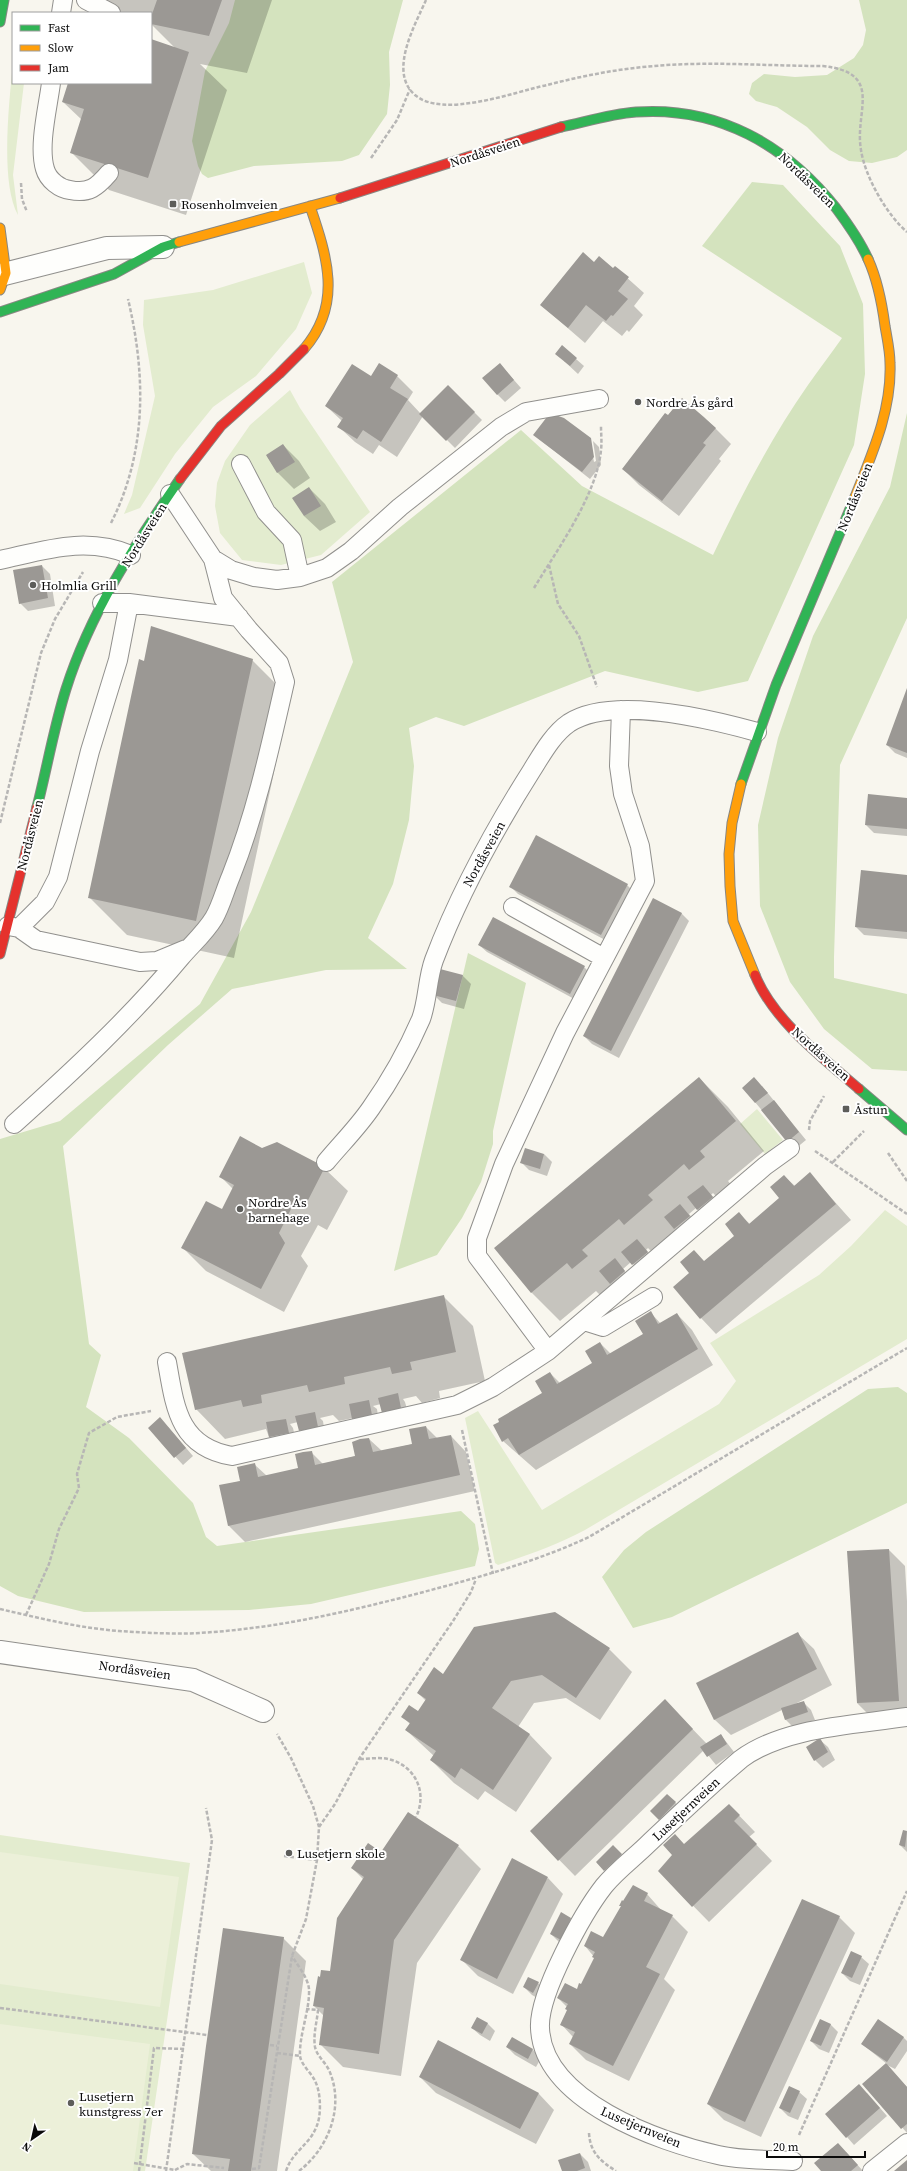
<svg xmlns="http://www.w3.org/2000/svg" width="907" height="2171" viewBox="0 0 907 2171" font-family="'Source Serif 4',serif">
	<rect width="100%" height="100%" fill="#f8f6ee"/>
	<path fill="#e3eccf" d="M13 63V83H24L13 175 18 215C0 183 9 103 13 63Z
		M304 262 312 293 296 329 256 376 213 407 175 454 140 508 124 514 132 495 155 396 143 325 144 300 213 290Z
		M290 390 300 408 370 512 321 555 281 565 242 560 220 533 215 506 217 483 225 461 250 425Z
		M757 1109 783 1140 765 1154 740 1124Z
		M885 1210 907 1226V1339L585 1530C557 1545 528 1555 498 1565L495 1563 465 1418 478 1411 542 1510 719 1404 736 1381 710 1343 819 1275 851 1246Z
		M0 1835 190 1863 145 2171H0Z"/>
	<path fill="#d4e3be" d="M235 0H403L389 52 390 85 387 114 359 155 342 161 254 166 208 178 202 174 198 166 192 141 205 71 229 23Z
		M859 0H907V150L897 157 872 163 849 161 830 150 807 127 777 107 756 101 749 94 752 83 764 74 795 77 827 75 854 58 863 45 866 30Z
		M752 182 783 185 840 246 863 304 865 374 854 445 748 681 698 692 605 671 464 726 436 717 409 728 414 766 409 820 393 884 368 938 407 969 326 970 232 989 168 1045 63 1146 89 1344 101 1355 86 1407 129 1438 193 1503 206 1537 217 1546 461 1511 475 1524 479 1549 475 1566 311 1604 249 1610 84 1612 18 1596 0 1586V1139L60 1121 200 1004 251 912 353 662 332 582 521 430 582 486 713 555C741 496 771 438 808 385 819 369 831 354 842 338L702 246Z
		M907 413V618L840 765 834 957V978L907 994V1071L872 1069 824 1029 790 982 760 906 758 825 778 738 813 636 890 487Z
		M468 953 526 983 493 1131V1144L481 1182 462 1218 437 1255 394 1271Z
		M898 1387 907 1393V1503L672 1617 633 1628 602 1577 624 1550 646 1532 868 1389Z"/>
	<path fill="#ecf0d9" d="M0 1852 179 1877 160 2007 0 1984Z
		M0 2024 150 2044 133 2171H0Z"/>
	<path fill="#0003" d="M105 0H272L247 73 200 64 227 90 186 215 109 190 71 152 82 120 63 102 69 83H151V40L175 48 151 24V13H118Z
		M594 264 614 269 615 267 644 293 634 306 643 315 629 332 627 330 622 336 603 321 585 343 541 305Z
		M576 359 584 366 578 374 564 361Z
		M500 364 521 388 505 402 497 394Z
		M397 376 413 392 408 400 421 414 448 386 482 420 455 448 423 416 397 457 379 445 373 454 355 442 339 427 342 421 326 406 371 377Z
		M682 399 704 417 731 444 719 459 721 461 679 516 639 485 623 469Z
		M534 435 590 440 594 462 596 461 593 441 599 447 601 465 590 479Z
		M283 445 299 461 310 478 294 489 278 473 267 456Z
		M309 488 325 504 336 522 320 531 304 516Z
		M42 566 50 574 55 606 28 611 20 603Z
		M252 660 290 698 234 958 127 935 89 897 145 662Z
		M907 690V758L895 753 887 745Z
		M907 799V836L874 833 866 825Z
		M907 876V939L864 935 856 927Z
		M627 885 635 893 609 942 518 894 510 886Z
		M681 913 689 921 619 1058 592 1044 584 1036Z
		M479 945 584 967 592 975 578 1001 487 952Z
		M441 970 463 976 471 984 464 1009 442 1003 434 995Z
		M699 1078 728 1107 764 1151 728 1181 733 1187 719 1199 713 1193 711 1195 720 1205 705 1217 696 1208 689 1214 697 1224 653 1253 648 1248 646 1250 655 1261 641 1272 631 1262 623 1269 632 1280 602 1297 596 1291 560 1321 531 1292Z
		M762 1086 806 1140 795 1149 743 1088Z
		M262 1149 324 1168 348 1191 327 1230 318 1225 301 1256 308 1266 284 1312 206 1271 183 1248 222 1210 233 1189 220 1176Z
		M544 1154 552 1162 547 1176 529 1170 521 1162Z
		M810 1174 851 1220 716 1334 701 1318 704 1262 735 1236 739 1214 750 1224 781 1198 784 1176 795 1186Z
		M443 1296 473 1326 485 1381 439 1391 440 1398 422 1403 416 1396 403 1399 405 1402 409 1416 391 1420 381 1404 373 1406 377 1409 379 1423 361 1426 353 1418 339 1421 333 1415 320 1418 323 1421 325 1434 308 1438 300 1430 298 1422 290 1424 293 1428 296 1441 277 1445 269 1437 266 1429 225 1439 196 1409Z
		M651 1313 661 1324 677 1314 692 1330 713 1365 536 1470 503 1441 543 1393 550 1373 560 1383 594 1364 600 1343 611 1354 644 1334Z
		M168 1427 193 1456 183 1465 149 1428Z
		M426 1427 438 1439 451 1436 466 1452 475 1491 245 1542 229 1526 220 1486 241 1481 254 1464 267 1476 299 1469 311 1452 323 1464 356 1456 369 1439 382 1451 413 1444Z
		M889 1550 905 1566 907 1601V1717L873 1719 857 1703Z
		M798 1634 814 1649 832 1685 795 1704 803 1702 811 1710 815 1720 793 1727 785 1719 782 1710 731 1735 715 1720 697 1684Z
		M609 1649 632 1672 600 1720 566 1698 534 1703 518 1727 530 1735 552 1758 516 1812 485 1791 478 1800 454 1783 431 1760 434 1756 406 1730 410 1724 402 1716 418 1712 426 1701 418 1693 443 1675Z
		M680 1716 707 1744 721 1735 734 1752 716 1765 704 1750 575 1876 531 1831Z
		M820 1740 828 1747 835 1760 823 1768 815 1760Z
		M667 1795 683 1810 667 1827 652 1811Z
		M729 1805 755 1832 749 1837 772 1861 709 1922 659 1871Z
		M904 1831 907 1832V1852L900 1845Z
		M458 1846 481 1869 417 1963 401 2076 343 2067 320 2044 324 2016 314 2006 320 1978 330 1972 364 1880 352 1868 381 1853Z
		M613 1846 629 1862 613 1878 597 1863Z
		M548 1878 563 1894 513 1994 478 1976 462 1960Z
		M647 1894 662 1911 672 1916 688 1932 664 1979 675 1990 629 2081 586 2060 570 2044 573 2037 561 2024 568 2011 567 2007 558 1998 577 1990 581 1986 595 1958 585 1946 604 1938 622 1907 620 1905Z
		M839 1917 855 1933 761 2137 724 2120 708 2104Z
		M571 1918 579 1926 569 1947 559 1942 551 1934Z
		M283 1938 306 1961 277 2171H211L193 2154Z
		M861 1957 869 1964 860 1985 850 1981 842 1973Z
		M538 1983 546 1991 541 2000 532 1995 524 1987Z
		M487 2023 495 2031 490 2041 480 2035 472 2028Z
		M830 2024 838 2032 829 2053 819 2049 811 2041Z
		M903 2037 907 2041V2051L895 2069 887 2065 907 2087V2133L864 2084 887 2064 862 2044Z
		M512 2038 533 2050 541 2058 536 2067 515 2055 507 2047Z
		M420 2077 539 2094 554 2110 536 2144 436 2093Z
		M799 2092 807 2099 798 2120 788 2116 780 2108Z
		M867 2093 887 2116 854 2145 847 2137Z
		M846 2152 863 2171H822Z
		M580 2154 588 2162 591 2171H563Z"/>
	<path fill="#9b9894" d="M157 0H222L209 36 151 24V17Z
		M151 39 189 52 148 178 70 153 84 109 62 102 68 83H151Z
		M583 252 594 262 599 256 613 268 615 266 629 277 618 291 628 299 613 316 611 315 606 321 586 305 568 328 540 305Z
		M562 345 577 358 570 366 555 354Z
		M379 363 398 375 390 388 408 399 381 442 363 430 357 439 337 427 343 418 325 406 352 364 371 376Z
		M500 363 514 380 497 395 482 378Z
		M448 385 475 412 446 441 419 414Z
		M682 398 716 428 703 443 706 445 662 501 622 469 665 413 668 415Z
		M550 413 564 418 591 438 594 457 582 472 533 435Z
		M283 444 295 462 277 473 266 455Z
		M309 487 321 506 304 516 292 498Z
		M42 565 48 598 19 604 13 570Z
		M151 626 253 659 196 921 88 898 139 659 144 661Z
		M907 688V753L886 745Z
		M868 794 907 798V829L865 825Z
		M536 835 628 884 601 935 509 887Z
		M861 870 907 875V932L855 927Z
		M653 898 682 913 611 1051 583 1036Z
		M493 917 585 966 570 994 478 945Z
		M440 969 463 975 456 1001 433 995Z
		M699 1077 736 1121 700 1151 705 1157 689 1170 684 1164 648 1195 653 1200 624 1225 619 1219 582 1250 588 1256 572 1269 567 1263 531 1293 494 1248Z
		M754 1077 768 1093 755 1103 742 1088Z
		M774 1100 799 1132 787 1142 761 1110Z
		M240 1136 262 1148 277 1142 325 1167 304 1208 294 1203 279 1233 285 1243 261 1289 181 1248 206 1201 222 1209 234 1185 219 1177Z
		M525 1148 544 1154 540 1169 520 1163Z
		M810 1172 836 1204 700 1319 673 1287 689 1273 680 1262 694 1250 704 1261 734 1236 725 1224 739 1212 749 1224 779 1198 770 1187 784 1175 794 1186Z
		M703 1185 713 1197 697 1210 687 1197Z
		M680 1204 690 1216 674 1229 664 1217Z
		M637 1239 648 1252 632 1265 621 1252Z
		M615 1258 625 1271 610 1284 599 1271Z
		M444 1295 456 1352 410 1362 412 1370 392 1374 390 1367 344 1377 345 1384 309 1392 307 1385 261 1395 262 1403 243 1407 241 1400 195 1410 182 1353Z
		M651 1311 658 1324 677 1313 698 1349 519 1455 508 1438 502 1442 493 1425 499 1422 498 1419 542 1393 535 1381 550 1372 557 1384 592 1363 585 1351 600 1342 607 1355 643 1334 635 1321Z
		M398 1393 401 1408 382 1413 378 1398Z
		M369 1400 372 1415 352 1419 349 1404Z
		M315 1412 318 1427 299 1431 295 1416Z
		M160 1417 186 1448 174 1458 148 1428Z
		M286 1419 289 1433 269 1437 266 1422Z
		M426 1426 429 1439 451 1435 460 1475 228 1526 219 1485 240 1481 237 1467 255 1463 258 1477 298 1468 295 1454 303 1452 312 1451 315 1465 355 1456 352 1442 360 1439 369 1438 373 1452 412 1444 409 1429Z
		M889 1549 899 1701 857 1703 847 1551Z
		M555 1612 610 1648 576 1698 542 1675 511 1681 492 1708 530 1734 493 1790 461 1768 455 1778 430 1760 436 1751 405 1730 410 1723 401 1717 409 1705 418 1711 426 1699 417 1693 434 1667 443 1674 474 1627Z
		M798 1632 817 1669 714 1720 696 1683Z
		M665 1699 693 1729 558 1861 530 1831Z
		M804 1701 808 1712 785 1720 781 1708Z
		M721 1734 727 1744 707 1757 700 1747Z
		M820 1738 828 1752 814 1761 806 1747Z
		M667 1794 676 1802 659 1820 650 1811Z
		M729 1804 740 1815 734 1821 757 1844 692 1907 658 1871 672 1855 663 1845 675 1834 684 1844Z
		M408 1812 459 1845 394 1940 379 2054 319 2045 324 2008 313 2006 318 1976 320 1977 321 1970 330 1971 337 1918 364 1877 351 1868 368 1843 381 1852Z
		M903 1830 907 1831 905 1847 899 1845Z
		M613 1845 622 1854 604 1871 596 1862Z
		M512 1858 548 1877 497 1979 460 1960Z
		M633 1885 648 1893 644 1901 673 1915 646 1967 660 1974 613 2066 569 2044 575 2032 560 2025 567 2010 565 2009 568 2004 557 1998 565 1983 577 1989 579 1983 581 1984 594 1958 592 1957 595 1952 584 1946 591 1931 603 1937 621 1906H619L622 1900 623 1901Z
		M802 1899 840 1916 745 2122 707 2104Z
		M561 1912 571 1918 561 1940 550 1934Z
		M223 1928 284 1937 251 2171H228L230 2159 192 2154 206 2046Z
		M851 1951 862 1956 852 1978 841 1973Z
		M528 1977 539 1982 533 1993 523 1987Z
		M477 2017 488 2023 482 2034 471 2028Z
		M820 2019 831 2024 821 2046 810 2041Z
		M878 2019 904 2037 887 2062 861 2044Z
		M512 2037 533 2049 528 2059 506 2047Z
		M438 2040 539 2093 520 2129 419 2077Z
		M886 2063 907 2087V2124L901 2129 862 2084Z
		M859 2084 880 2108 846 2138 825 2114Z
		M789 2086 800 2091 790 2113 779 2108Z
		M838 2143 858 2165 851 2171H821L814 2163Z
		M580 2153 585 2168 577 2171H562L558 2160Z
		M907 2160V2171H894Z"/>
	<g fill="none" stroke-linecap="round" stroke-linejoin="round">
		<defs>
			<path id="lane" d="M86 0 111 13
				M61 13 63 0
				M51 83C48 107 38 146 45 169 48 180 60 189 70 190 89 194 97 187 109 173
				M241 464 266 512 292 540 300 577
				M170 494 213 559 231 570 254 577 277 580 300 577 327 568 351 551 400 507 501 427 526 412 599 399
				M0 560C46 550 86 536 131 555
				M102 603H129L239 617
				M513 907 604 958
				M8 926 19 928 36 940 140 962 157 961 186 949
				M19 928 45 902 58 877 90 751 118 660 129 603
				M14 1124C73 1071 130 1018 181 957 192 944 205 933 214 918 221 906 225 890 231 876 256 813 270 748 285 682L279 663 249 630 223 598 213 559
				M326 1162C341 1144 358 1127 371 1108 390 1081 408 1049 421 1019 428 1000 427 979 434 960 459 894 494 830 532 770 542 754 553 734 569 723 612 695 710 719 757 732
				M584 1321 603 1327 653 1297
				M548 1351 477 1256V1238L504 1164 565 1033 645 881 640 846 623 794 619 766 621 710
				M167 1362C175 1408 179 1447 232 1456L457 1405 493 1387 548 1351 765 1166 790 1148
				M793 2161C768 2159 743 2161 718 2155 659 2142 543 2101 540 2028 538 1994 583 1913 604 1886 617 1870 635 1857 649 1843 680 1814 709 1786 741 1759 784 1727 855 1725 907 1717
				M872 2171 907 2143"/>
			<path id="street" d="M0 275 107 248 163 247
				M0 1652 193 1680 263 1711"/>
			<path id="fast" d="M0 22 4 0
				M561 127C585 122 610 114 636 112 718 106 786 145 836 208 848 224 860 241 868 259
				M0 312 114 274 163 247 179 242
				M741 784 776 685 855 497
				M37 807C47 768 54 727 66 689 90 613 135 544 180 479
				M859 1089 907 1130"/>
			<path id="slow" d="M0 228 6 273 0 290
				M179 242 340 198
				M304 349C343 304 327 256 310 206
				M855 497C872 454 892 410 890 363 890 351 887 338 885 326 882 303 878 281 868 259
				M741 784 732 823 729 854 730 886 733 921 755 975"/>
			<path id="jam" d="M340 198 561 127
				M180 479 221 426 279 374 304 349
				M0 954 37 807
				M755 975C773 1020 823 1058 859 1089"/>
		</defs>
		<use href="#lane" stroke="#91908d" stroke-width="20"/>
		<use href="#street" stroke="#91908d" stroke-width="24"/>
		<use href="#fast" stroke="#888783" stroke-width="11"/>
		<use href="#slow" stroke="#888783" stroke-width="11"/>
		<use href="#jam" stroke="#888783" stroke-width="11"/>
		<path stroke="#b7b6b5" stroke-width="2.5" stroke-dasharray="4 2" stroke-linecap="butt" d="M426 0C415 25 388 72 415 95 443 119 514 92 547 85 582 76 617 69 654 66 710 61 767 66 823 66 885 73 854 111 861 150 865 177 887 215 907 232
			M371 158 397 120 410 89
			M21 183 22 199 27 212
			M111 523C147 452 146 375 128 299
			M549 565 558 604 579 636 597 687
			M534 588C557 550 597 495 601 450 602 442 601 434 601 426
			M0 823 41 653 55 619 83 572
			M809 1130 810 1121 824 1096
			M815 1151 907 1214
			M888 1153 907 1181
			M833 1162 864 1131
			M462 1430 493 1574
			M0 1609C39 1618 79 1628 119 1631 150 1633 182 1635 213 1632 282 1627 350 1611 416 1594 476 1578 533 1563 589 1537L907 1348
			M26 1615 49 1564 59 1529 79 1488 77 1474 89 1433 117 1417 151 1411
			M360 1759C369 1759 379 1757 388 1759 415 1765 428 1792 416 1817
			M319 1827 335 1804 359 1759 453 1621 471 1592 476 1579
			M284 1856 317 1860
			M0 2008 207 2035
			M270 2045 277 2046
			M277 2053 300 2056
			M589 2133C590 2152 600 2161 616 2171
			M799 2135 907 1891
			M134 2163 175 2170
			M252 2169 259 2168 292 1956 306 1919 317 1860 319 1827 313 1806 291 1758 277 1734
			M175 2170 187 2164 224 2168
			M139 2171 154 2048 184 2049
			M166 2171 212 1840 206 1808
			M286 2171C293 2149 314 2144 319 2118 321 2106 320 2089 314 2079 310 2072 301 2064 300 2056 299 2035 310 2010 309 1989 308 1978 298 1966 292 1956
			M299 2171C329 2148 345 2106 329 2070 325 2062 317 2056 315 2047 313 2034 317 2022 318 2010L306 2009"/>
		<use href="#lane" stroke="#fefefc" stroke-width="18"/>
		<use href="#street" stroke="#fefefc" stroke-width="22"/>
		<use href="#fast" stroke="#30b455" stroke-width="9"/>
		<use href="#slow" stroke="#ff9f0a" stroke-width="9"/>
		<use href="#jam" stroke="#e5322d" stroke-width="9"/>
	</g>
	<g fill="#5d5d5a" stroke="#fff" stroke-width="1.5">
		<rect x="169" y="200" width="8" height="8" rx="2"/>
		<circle cx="638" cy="402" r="4"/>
		<circle cx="33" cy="585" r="4"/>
		<rect x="842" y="1105" width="8" height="8" rx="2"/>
		<circle cx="240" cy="1209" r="4"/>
		<circle cx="289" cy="1853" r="4"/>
		<circle cx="71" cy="2103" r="4"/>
	</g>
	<g text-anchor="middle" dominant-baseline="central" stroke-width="4" stroke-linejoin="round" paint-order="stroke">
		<g font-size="13" fill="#0a0a0a" stroke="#fff">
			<text transform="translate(485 152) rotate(-18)">Nordåsveien</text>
			<text transform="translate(807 180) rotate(44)">Nordåsveien</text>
			<text transform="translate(855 497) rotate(-68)">Nordåsveien</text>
			<text transform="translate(144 535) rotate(-58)">Nordåsveien</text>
			<text transform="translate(30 835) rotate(-76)">Nordåsveien</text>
			<text transform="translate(484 854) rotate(-61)">Nordåsveien</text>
			<text transform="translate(821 1054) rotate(42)">Nordåsveien</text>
			<text transform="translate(135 1670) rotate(8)">Nordåsveien</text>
			<text transform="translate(686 1809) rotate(-43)">Lusetjernveien</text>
			<text transform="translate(641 2127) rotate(23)">Lusetjernveien</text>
		</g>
		<g font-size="13" fill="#0a0a0a" stroke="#fff" text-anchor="start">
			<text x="181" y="204">Rosenholmveien</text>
			<text x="646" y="402">Nordre Ås gård</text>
			<text x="41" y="585">Holmlia Grill</text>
			<text x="854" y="1109">Åstun</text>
			<text x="248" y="1202">Nordre Ås<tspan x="248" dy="15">barnehage</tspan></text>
			<text x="297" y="1853">Lusetjern skole</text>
			<text x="79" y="2096">Lusetjern<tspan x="79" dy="15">kunstgress 7er</tspan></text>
		</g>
	</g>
	<rect x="12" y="12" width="140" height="72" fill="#ffffff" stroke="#9d9d9d"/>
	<rect x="20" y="25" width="20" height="6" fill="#30b455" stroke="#9d9d9d"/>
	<text x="48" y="32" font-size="12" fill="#0a0a0a">Fast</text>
	<rect x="20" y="45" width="20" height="6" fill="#ff9f0a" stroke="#9d9d9d"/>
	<text x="48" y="52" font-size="12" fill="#0a0a0a">Slow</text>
	<rect x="20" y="65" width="20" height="6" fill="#e5322d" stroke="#9d9d9d"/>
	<text x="48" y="72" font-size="12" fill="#0a0a0a">Jam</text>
	<g transform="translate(32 2139) rotate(214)" stroke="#ffffff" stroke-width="3" paint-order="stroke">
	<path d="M0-3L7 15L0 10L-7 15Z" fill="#0a0a0a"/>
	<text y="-6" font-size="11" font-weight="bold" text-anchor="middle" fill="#0a0a0a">N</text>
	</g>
	<path d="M767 2151v6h98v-6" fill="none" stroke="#0a0a0a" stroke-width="2"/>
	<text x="773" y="2151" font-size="12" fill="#0a0a0a" stroke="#ffffff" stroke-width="3" paint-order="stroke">20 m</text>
</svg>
